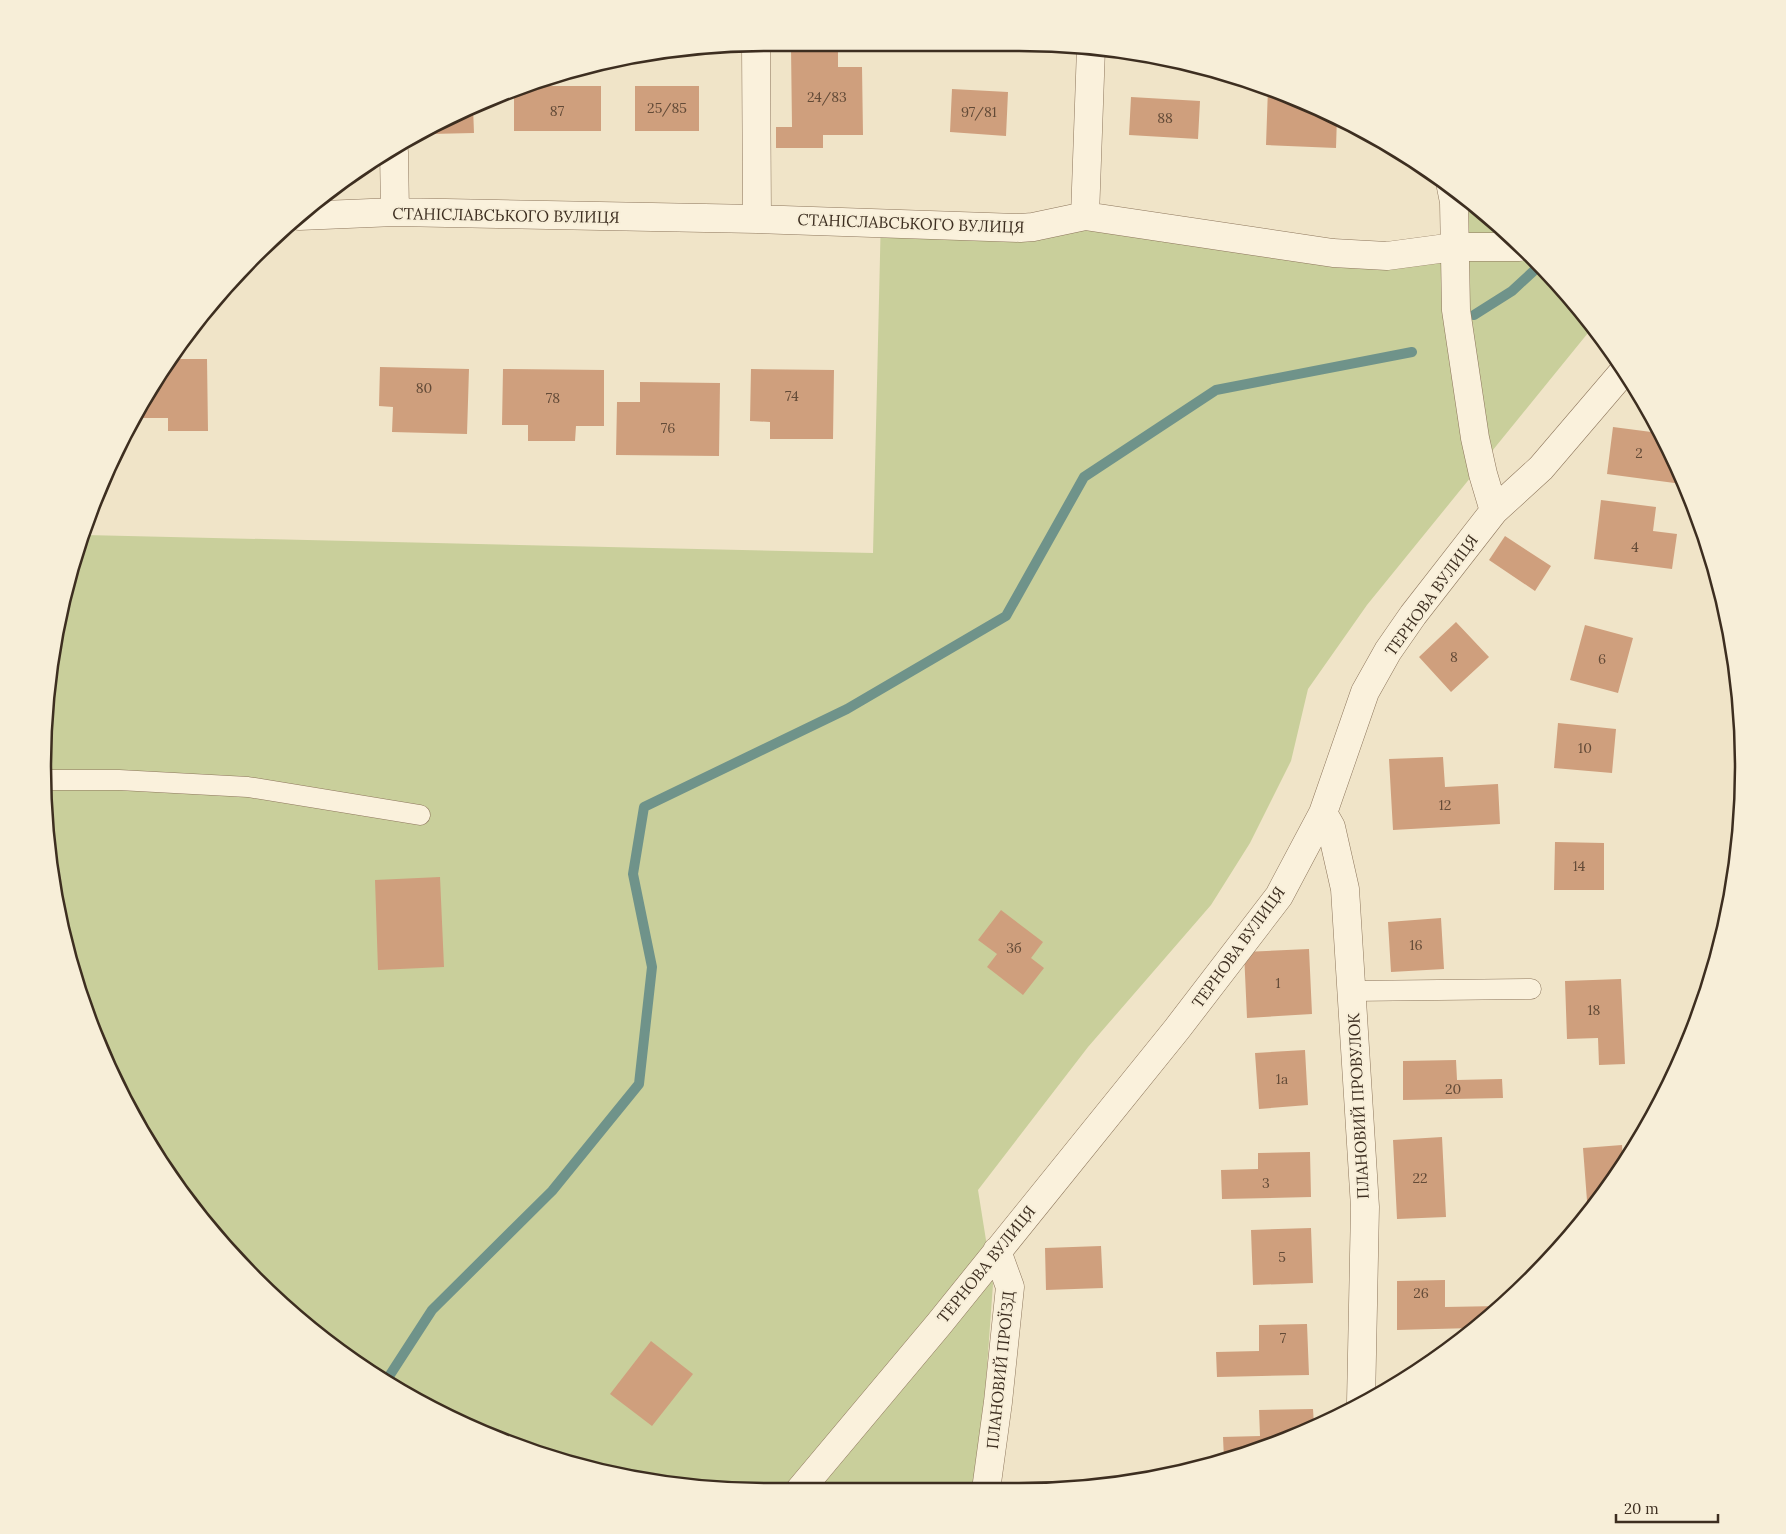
<svg xmlns="http://www.w3.org/2000/svg" width="1786" height="1534" viewBox="0 0 1786 1534" font-family="Lora,serif">
	<rect width="100%" height="100%" fill="#f0e4c8"/>
	<path fill="#c9cf9b" d="M1471 203 1564 289 1592 328 1367 605 1308 689 1291 761 1250 843 1211 905 1088 1047 978 1190 993 1284 985 1395 972 1490 767 1491 626 1478 490 1436 365 1370 255 1279 164 1169 81 1000 44 815 49 672 85 535 873 553 881 214 1047 220 1423 261 1462 235Z"/>
	<g fill="none" stroke-linecap="round" stroke-linejoin="round">
		<path stroke="#6f938a" stroke-width="10" d="M1474 315 1512 291 1539 266
			M386 1381 432 1310 552 1191 639 1084 652 967 633 874 644 807 847 709 1006 616 1084 477 1216 390 1412 352"/>
	</g>
	<path fill="#cf9f7d" d="M838 46V67H862L863 135H823V148H776V127H792L791 47Z
		M530 86H601V131H514V92Z
		M635 86H699V131H635Z
		M1268 88 1337 116 1336 148 1266 145Z
		M952 89 1008 92 1006 136 950 132Z
		M1131 97 1200 101 1198 139 1129 135Z
		M473 107 474 133 430 134V128L446 117Z
		M173 355V359H207L208 431H168V418H136L165 364Z
		M380 367 469 369 467 434 392 432 393 407 379 406Z
		M503 369 604 370V426H576L575 441H528V425H502Z
		M751 369 834 370 833 439H770V422L750 421Z
		M640 382 720 383 719 456 616 455 617 402H640Z
		M1613 427 1659 433 1682 484 1607 474Z
		M1601 500 1656 507 1653 531 1677 534 1672 569 1594 559Z
		M1505 536 1551 566 1535 591 1489 560Z
		M1456 622 1489 657 1451 692 1419 657Z
		M1585 625 1633 638 1618 693 1570 680Z
		M1558 723 1616 729 1612 773 1554 768Z
		M1443 757 1445 787 1498 784 1500 824 1393 830 1389 759Z
		M1555 842 1604 843V890H1554Z
		M440 877 444 967 378 970 375 880Z
		M1001 910 1043 942 1031 958 1044 968 1023 995 987 967 997 954 978 940Z
		M1441 918 1444 969 1391 972 1388 922Z
		M1309 949 1312 1014 1247 1018 1244 952Z
		M1621 979 1625 1064 1599 1065 1598 1038 1567 1039 1565 981Z
		M1305 1050 1308 1105 1259 1109 1255 1053Z
		M1456 1060 1457 1080 1502 1079 1503 1098 1403 1100V1061Z
		M1442 1137 1446 1217 1397 1219 1393 1140Z
		M1622 1145 1623 1161 1594 1208 1588 1214 1583 1148Z
		M1310 1152 1311 1197 1222 1199 1221 1170 1258 1169V1153Z
		M1311 1228 1313 1283 1253 1285 1251 1230Z
		M1101 1246 1103 1288 1046 1290 1045 1248Z
		M1445 1280V1307L1500 1306V1308L1473 1328 1397 1330V1281Z
		M1307 1324 1309 1375 1217 1377 1216 1352 1259 1351V1325Z
		M651 1341 693 1374 652 1426 610 1394Z
		M1313 1409 1314 1425 1252 1453 1224 1459 1223 1437 1260 1436 1259 1410Z"/>
	<g fill="none" stroke-linecap="round" stroke-linejoin="round">
		<defs>
			<path id="lane" d="M45 780H119L248 787 420 815
				M1351 991 1531 989"/>
			<path id="street" d="M756 44 757 219
				M394 152 395 212
				M1451 187 1454 202 1456 310 1475 438 1483 474 1494 511
				M299 216 395 212 757 219 1020 228 1033 227 1085 216 1333 253 1387 256 1454 247H1519
				M1085 216 1091 48
				M1323 813 1331 827 1345 889 1365 1207 1361 1403
				M986 1490 998 1402 1010 1287 997 1251
				M799 1491 939 1324 1177 1029 1279 896 1323 813 1365 692 1388 651 1413 615 1494 511 1541 468 1623 372"/>
		</defs>
		<use href="#lane" stroke="#8d765c" stroke-width="21"/>
		<use href="#street" stroke="#8d765c" stroke-width="29"/>
		<use href="#lane" stroke="#faf1dc" stroke-width="20"/>
		<use href="#street" stroke="#faf1dc" stroke-width="28"/>
	</g>
	<g text-anchor="middle" dominant-baseline="central" stroke-width="4" stroke-linejoin="round" paint-order="stroke">
		<g font-size="14" fill="#624a37">
			<text x="827" y="97">24/83</text>
			<text x="667" y="108">25/85</text>
			<text x="557" y="111">87</text>
			<text x="979" y="112">97/81</text>
			<text x="1165" y="118">88</text>
			<text x="424" y="388">80</text>
			<text x="792" y="396">74</text>
			<text x="553" y="398">78</text>
			<text x="668" y="428">76</text>
			<text x="1639" y="453">2</text>
			<text x="1635" y="547">4</text>
			<text x="1454" y="657">8</text>
			<text x="1602" y="659">6</text>
			<text x="1585" y="748">10</text>
			<text x="1445" y="805">12</text>
			<text x="1579" y="866">14</text>
			<text x="1416" y="945">16</text>
			<text x="1014" y="948">3б</text>
			<text x="1278" y="983">1</text>
			<text x="1594" y="1010">18</text>
			<text x="1282" y="1079">1а</text>
			<text x="1453" y="1089">20</text>
			<text x="1420" y="1178">22</text>
			<text x="1266" y="1183">3</text>
			<text x="1282" y="1257">5</text>
			<text x="1421" y="1293">26</text>
			<text x="1283" y="1338">7</text>
		</g>
		<g font-size="16" fill="#3d2e20" stroke="#f7eed8">
			<text transform="translate(506 215) rotate(1)">СТАНІСЛАВСЬКОГО ВУЛИЦЯ</text>
			<text transform="translate(911 223) rotate(2)">СТАНІСЛАВСЬКОГО ВУЛИЦЯ</text>
			<text transform="translate(1431 595) rotate(-54)">ТЕРНОВА ВУЛИЦЯ</text>
			<text transform="translate(1238 947) rotate(-54)">ТЕРНОВА ВУЛИЦЯ</text>
			<text transform="translate(1358 1106) rotate(-93)">ПЛАНОВИЙ ПРОВУЛОК</text>
			<text transform="translate(986 1264) rotate(-51)">ТЕРНОВА ВУЛИЦЯ</text>
			<text transform="translate(1000 1370) rotate(-84)">ПЛАНОВИЙ ПРОЇЗД</text>
		</g>
	</g>
	<path d="M0 0H1786V1534H0ZM767 51H1019A716 716 0 0 1 1735 767V767A716 716 0 0 1 1019 1483H767A716 716 0 0 1 51 767V767A716 716 0 0 1 767 51Z" fill="#f7eed8" fill-rule="evenodd"/>
	<path fill="none" stroke="#3d2e20" stroke-width="2.5" d="M767 51H1019A716 716 0 0 1 1735 767V767A716 716 0 0 1 1019 1483H767A716 716 0 0 1 51 767V767A716 716 0 0 1 767 51Z"/>
	<path d="M1616 1514v8h102v-8" fill="none" stroke="#3d2e20" stroke-width="2.5"/>
	<text x="1624" y="1514" font-size="15" fill="#3d2e20" stroke="#f7eed8" stroke-width="4" paint-order="stroke">20 m</text>
</svg>
